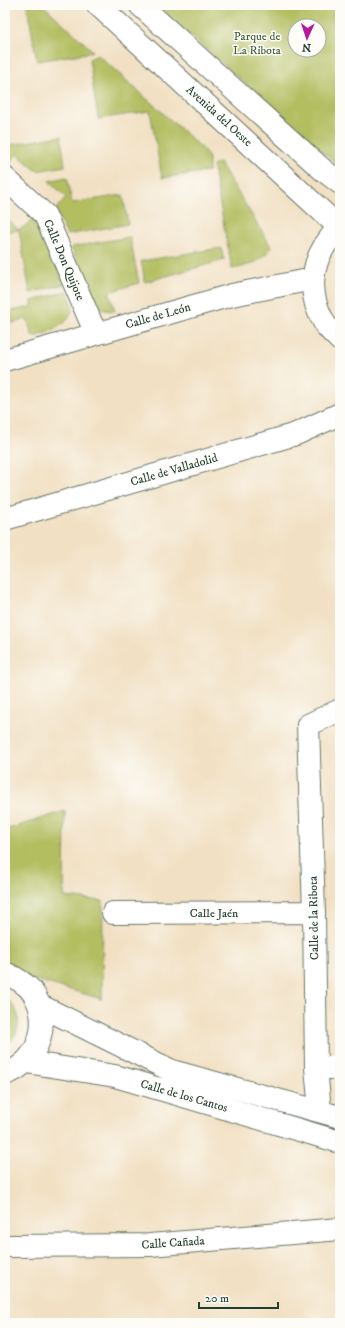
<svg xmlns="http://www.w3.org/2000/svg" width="345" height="1328" viewBox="0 0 345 1328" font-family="'IM FELL DW Pica',serif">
	<rect width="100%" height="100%" fill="#fdfcf7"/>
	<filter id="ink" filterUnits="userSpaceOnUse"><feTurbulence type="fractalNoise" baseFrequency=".025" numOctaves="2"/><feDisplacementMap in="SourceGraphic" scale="8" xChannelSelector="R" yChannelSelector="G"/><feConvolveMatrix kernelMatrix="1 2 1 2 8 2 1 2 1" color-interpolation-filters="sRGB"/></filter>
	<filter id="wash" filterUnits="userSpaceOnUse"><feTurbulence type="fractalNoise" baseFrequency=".012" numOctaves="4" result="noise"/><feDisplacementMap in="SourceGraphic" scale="16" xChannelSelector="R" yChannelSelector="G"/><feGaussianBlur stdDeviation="0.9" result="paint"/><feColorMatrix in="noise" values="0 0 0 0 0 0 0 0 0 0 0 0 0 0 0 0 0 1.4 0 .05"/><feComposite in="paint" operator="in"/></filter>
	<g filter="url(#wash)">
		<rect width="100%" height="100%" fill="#f1e0c3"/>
		<path fill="#b2be60" stroke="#687e4a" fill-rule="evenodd" d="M27 5H43L93 51 87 53 37 61Z
			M156 5H340V167L325 154ZM295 26H319V50H295Z
			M98 55 204 150 209 158V171L162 178 150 111 98 119 89 59Z
			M61 136 65 166 37 171 17 154 7 166 5 165V150L9 145Z
			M220 163 272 248C258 263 252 265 232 269L213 167 215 164Z
			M67 177 72 203 123 195 128 224 67 235 55 210 66 197 49 181Z
			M5 217 19 230 36 218 65 284 30 293 19 230 5 232Z
			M130 237 139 283 109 292 115 311 103 310 98 306 71 247Z
			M221 248 224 260 145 282 141 261Z
			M67 291C69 296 72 301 72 306 73 325 47 333 33 337L27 319 5 325V312L32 307V301Z
			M65 811 64 897 103 901 102 999 5 971V830Z
			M5 998C25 1012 21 1033 5 1047Z"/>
	</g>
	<g filter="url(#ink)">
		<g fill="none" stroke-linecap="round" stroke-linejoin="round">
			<defs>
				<path id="minor" d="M98 5 339 227
					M140 5 323 170 340 183
					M5 178 45 215 96 334
					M340 227C312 254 304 290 325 324 329 330 335 335 340 340
					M5 360 232 295 313 279
					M5 519 296 434 340 414
					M113 913 314 912
					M5 973C14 977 24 982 31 990 53 1019 40 1063 5 1074
					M39 1005 172 1071 340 1117
					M26 1062 115 1076 340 1142
					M316 1068H340
					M320 1110 316 1068 314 912 308 725 340 710
					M5 1246 150 1245 340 1229"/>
			</defs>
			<use href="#minor" stroke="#687666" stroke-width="24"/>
			<use href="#minor" stroke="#fff" stroke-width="22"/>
		</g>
	</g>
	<g text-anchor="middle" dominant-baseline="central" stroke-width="3" stroke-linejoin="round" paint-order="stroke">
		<g font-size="12" fill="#445d3f" stroke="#fdfcf7">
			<text x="257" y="36">Parque de<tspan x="257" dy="14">La Ribota</tspan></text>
		</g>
		<g font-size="12" fill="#1f3d34" stroke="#fdfcf7">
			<text transform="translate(219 116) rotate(42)">Avenida del Oeste</text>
			<text transform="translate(64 260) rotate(67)">Calle Don Quijote</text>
			<text transform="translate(158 316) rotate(-16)">Calle de León</text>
			<text transform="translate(174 470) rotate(-16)">Calle de Valladolid</text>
			<text x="214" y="913">Calle Jaén</text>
			<text transform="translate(314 918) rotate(-91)">Calle de la Ribota</text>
			<text transform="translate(184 1096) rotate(16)">Calle de los Cantos</text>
			<text transform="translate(173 1243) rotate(-4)">Calle Cañada</text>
		</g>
	</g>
	<rect width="345" height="1328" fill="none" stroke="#fdfcf7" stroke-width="20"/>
	<g transform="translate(307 38) rotate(183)"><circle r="19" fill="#fdfcf7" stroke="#a4b0a9"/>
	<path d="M0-3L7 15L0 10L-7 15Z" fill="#b5179e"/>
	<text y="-6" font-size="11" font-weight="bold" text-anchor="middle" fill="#1f3d34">N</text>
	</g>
	<path d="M199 1302v6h79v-6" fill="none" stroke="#1f3d34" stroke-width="2"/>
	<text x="205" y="1302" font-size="12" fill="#1f3d34" stroke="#fdfcf7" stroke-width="3" paint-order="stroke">20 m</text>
</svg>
